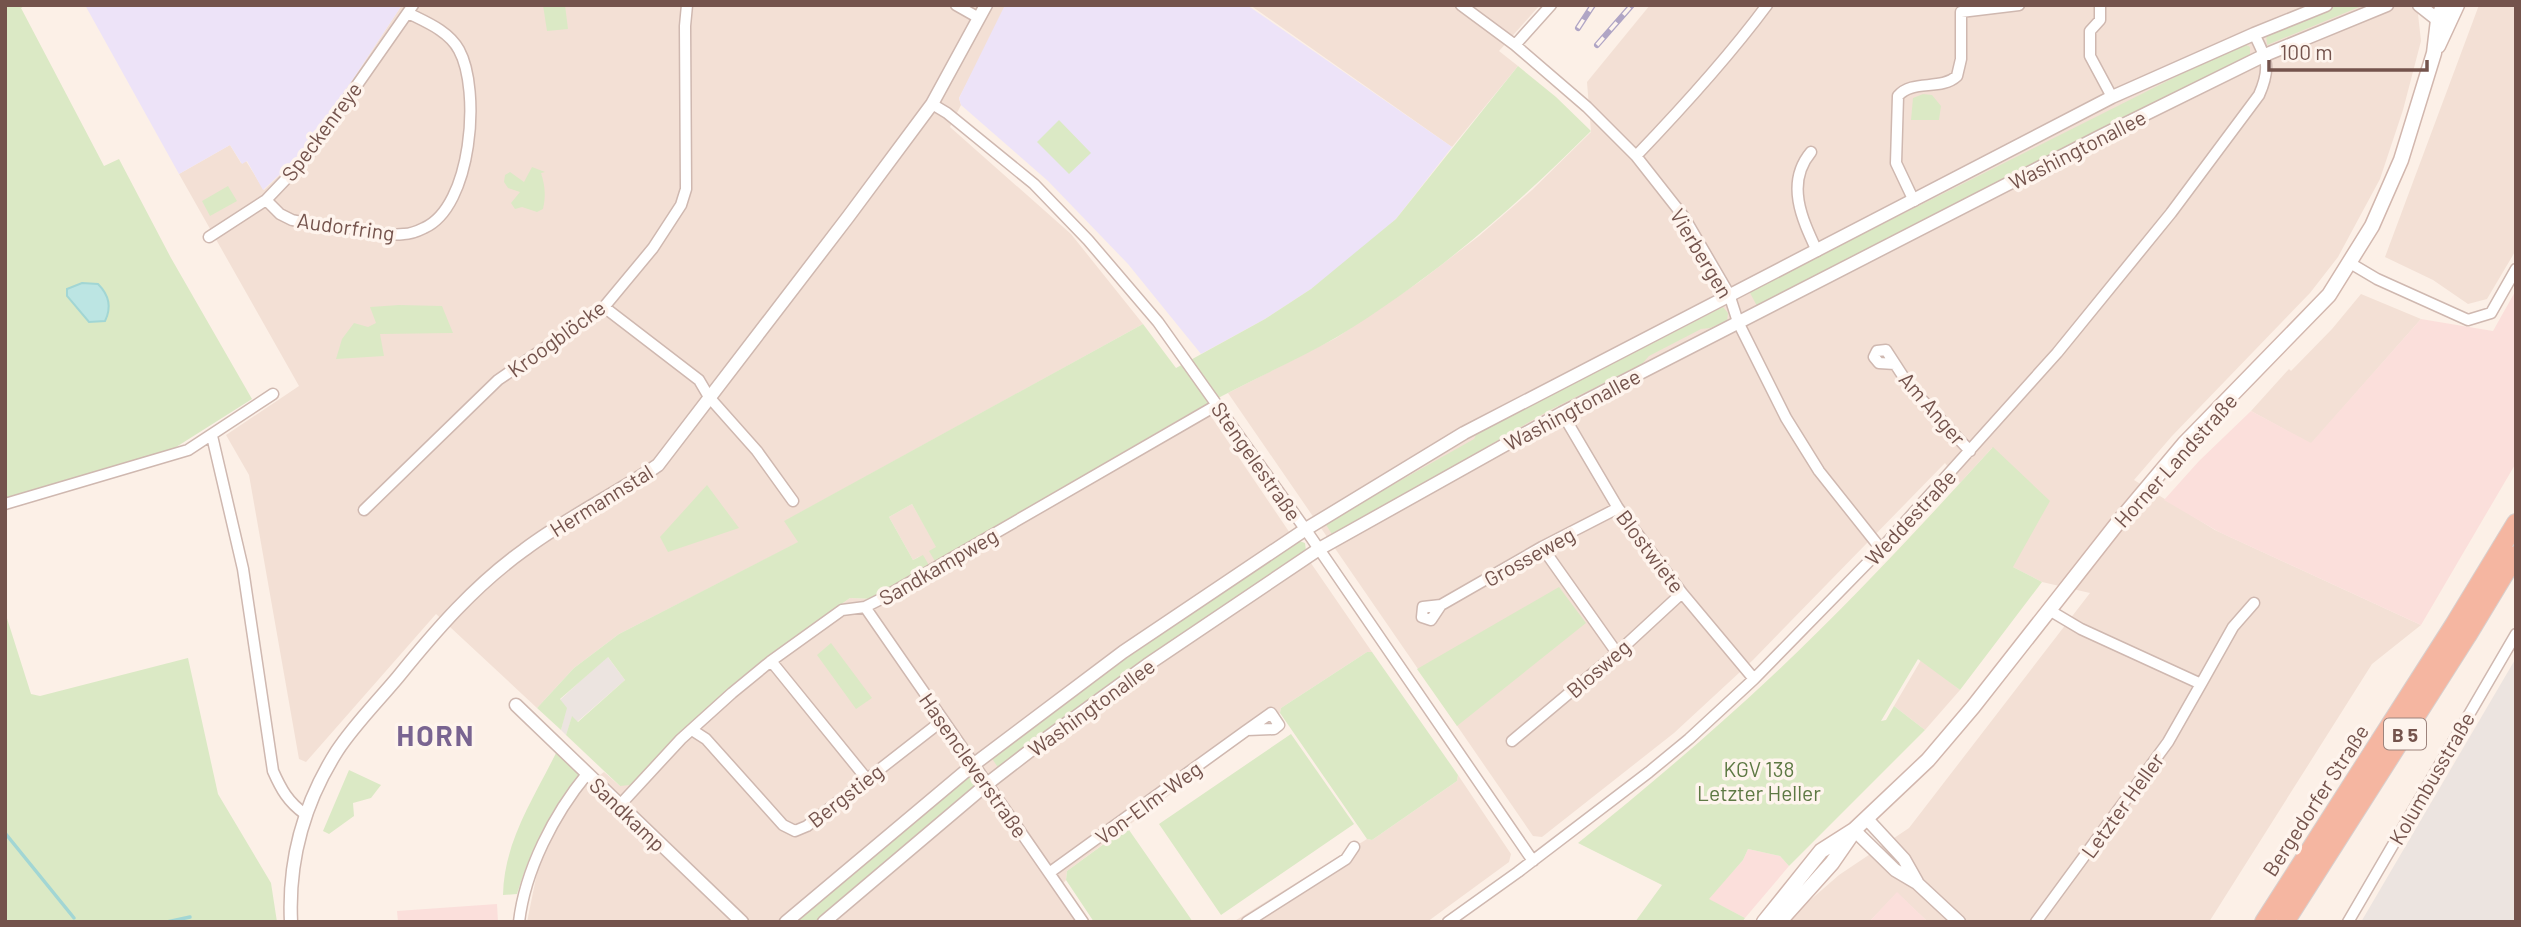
<svg xmlns="http://www.w3.org/2000/svg" width="2521" height="927" viewBox="0 0 2521 927" font-family="Barlow,sans-serif">
	<rect width="100%" height="100%" fill="#fcf0e7"/>
	<path fill="#f3e0d5" d="M402 5H1008L959 98 961 105 950 127 1071 234 1143 324 785 521 799 542 619 634 574 668 537 708 436 614 306 762 299 759 249 475 226 435 299 386 179 174 230 145 241 163 246 161 264 190 290 165 324 123Z
		M1250 5H1540L1499 51 1518 66 1452 147Z
		M1650 5H2417L2421 41 2403 110 2380 179 2338 257 2310 293 2172 436 2134 480 2215 530 2421 625 2372 664 2209 922H1928L1897 893 1869 922H1785L1839 875 1909 828 2090 593 2042 582 2013 567 1992 448 1960 483 1945 463 1753 660 1674 733 1542 837 1533 836 1228 393 1336 338 1419 282 1479 236 1532 190 1591 132 1587 82Z
		M2479 5H2516V250L2487 299 2468 304 2433 280 2385 257Z
		M2361 294 2421 319 2311 444 2251 411 2289 369 2291 371 2332 329Z
		M1204 406 1296 542 1305 543 1304 553 1372 652H1367L1281 708 1280 713 1067 871 1066 880 1056 891 1077 922H527L538 868 555 828 581 789 604 772 620 786 666 748 728 690 803 631 850 598 874 599 920 556 913 560 889 517 912 504 937 547 1099 468Z
		M1921 660 1960 690 1925 730 1894 706Z
		M1458 775 1511 854 1509 862 1427 922H1233L1367 839 1372 840 1457 781Z"/>
	<path fill="#fbdfdb" d="M2516 290V463L2421 625 2219 532 2164 500 2199 461 2251 411 2311 443 2421 319 2493 331Z
		M1748 849 1780 856 1789 866 1745 918 1708 899 1743 860Z
		M1897 892 1928 922H1869Z
		M497 904 498 922H398L397 911Z"/>
	<path fill="#ece4e0" d="M607 656 625 680 577 722 572 717 566 735 561 730 565 713 560 700Z
		M2516 658V922H2361Z"/>
	<path fill="#ede3f8" d="M85 5H402L324 123 290 165 263 190 247 161 242 164 230 145 179 174Z
		M1005 5H1247L1452 147 1396 219 1349 259 1311 289 1265 319 1201 354 1128 264 1048 181 961 105 959 98Z"/>
	<path fill="#dbe9c5" d="M5 5H26L21 8 104 166 119 159 171 258 252 399 173 449 5 498Z
		M543 5H565L568 29 547 31Z
		M2339 5H2364L2267 45 2266 34 2301 18Z
		M2243 43 2250 47V57L2171 95 1757 306 1749 291Z
		M1518 66 1556 97 1591 131C1513 209 1431 280 1337 337 1294 362 1248 381 1205 405 1114 456 1026 511 936 563L929 551 936 547 912 504 889 517 913 560 923 555 930 567 874 599 850 598 803 631 728 690 630 785 620 786 566 735 572 716 578 722 625 680 608 657 560 699 567 708 561 730 537 708 574 668 619 634 798 542 784 521 1143 324 1176 368 1265 319 1311 289 1396 219Z
		M1923 94 1932 95 1941 106 1939 120H1911L1913 98Z
		M1059 120 1091 153 1069 174 1037 142Z
		M532 167 545 172 541 173C545 185 546 196 543 209L537 212 522 207 515 209 511 203 520 192 508 188 504 182 505 175 510 172 524 182Z
		M228 186 237 201 210 216 202 201Z
		M399 305 442 306 453 333 380 334 384 356 336 359 342 339 354 323 368 327 376 323 370 307Z
		M1723 307 1728 313 1727 321 1710 328 1701 329 1649 356 1642 364 1550 410 1333 536 1325 523 1474 439 1476 435 1500 421Z
		M1993 447 2050 501 2013 567 2042 582 1960 690 1918 659 1881 721 1886 720 1894 706 1925 730 1789 866 1780 856 1748 849 1743 860 1709 899 1745 918 1742 922H1635L1662 885 1578 843C1644 790 1709 735 1771 677 1849 604 1921 526 1993 447Z
		M707 485 739 528 668 552 660 537Z
		M1299 541 1305 543 1306 551 999 769 991 757 1052 709Z
		M1559 587 1586 623 1457 726 1417 669Z
		M5 612 31 694 40 696 188 658 218 794 271 883 277 922H5Z
		M831 643 872 698 856 709 817 655Z
		M1367 652H1372L1458 775 1457 781 1372 840 1367 839 1280 713 1281 708Z
		M1291 734 1354 824 1221 915 1159 824Z
		M557 751 580 774C550 810 531 849 517 894L503 895C504 841 534 798 557 751Z
		M349 770 381 785 371 798 353 803 354 816 329 834 323 831Z
		M969 777 974 778 977 783 976 788 820 922H794L846 876Z
		M1127 827 1193 922H1094L1066 880 1067 871Z"/>
	<path fill="#bce5e3" stroke="#a2d6d4" stroke-width="2" d="M82 283 98 284C109 295 112 307 105 321L89 322 67 296V289Z"/>
	<g fill="none" stroke-linecap="round" stroke-linejoin="round">
		<path stroke="#a2d6d4" stroke-width="3.5" d="M5 833 74 918
			M167 922 190 917"/>
		<defs>
			<path id="minor" d="M956 5 979 18
				M1461 5 1515 45 1587 107 1636 156 1684 217 1729 294 1738 322 1786 418 1819 471 1881 549
				M2100 5V20L2090 31V56L2112 97
				M1515 45 1551 5
				M932 104 947 113 1034 184 1088 240 1158 322 1308 533 1533 861
				M1811 152C1785 183 1802 219 1817 251
				M1636 156C1682 108 1727 59 1767 5
				M266 200 280 214 292 220C313 225 335 226 356 229 372 232 388 236 404 234 411 234 418 231 424 228 472 207 481 90 459 50 449 31 426 22 408 13
				M1914 201 1896 163 1898 96C1912 79 1941 91 1957 76L1961 59V12L2019 5
				M209 237 266 200 306 158 413 5
				M2350 263 2377 279 2468 320 2491 313 2516 269
				M604 307 699 380 709 397 757 451 793 501
				M1895 364 1879 363 1874 357 1877 351 1886 350 1910 387 1970 451
				M1562 413 1618 508 1682 593 1754 679
				M212 436 243 569 273 771C281 789 288 802 305 814
				M5 504 188 450 273 394
				M364 510 498 380 604 307 653 248 681 205 686 189 685 26 687 5
				M1542 547 1617 653
				M1441 605 1431 620 1422 617 1423 607 1441 605 1542 547 1618 508
				M865 607 1083 922
				M2049 610 2081 629 2201 684 2233 627 2254 603
				M771 661 866 778
				M692 730 706 739 783 825 795 831 807 826 943 720
				M1512 741 1617 653 1682 593
				M619 806 681 739 732 693 771 661 842 610 865 607 881 599 1217 405
				M1049 873 1247 730 1274 729 1279 725 1271 713 1247 730
				M519 922C525 870 554 814 587 774
				M1247 922 1346 859 1354 847
				M1448 922 1518 872 1649 772 1689 739 1754 679 1881 549 2057 353 2171 213 2259 95C2271 68 2267 59 2254 34
				M2036 922 2168 742 2201 684
				M2348 922 2516 634"/>
			<path id="tertiary" d="M2419 5 2438 20
				M516 705 742 922
				M1867 819 1904 859 1917 882
				M1854 830 1895 870 1917 883 1959 922
				M291 922C288 860 304 803 337 751 354 725 378 701 398 677 436 630 474 586 524 550 566 518 615 495 658 465L848 217 932 104 986 5
				M786 922 973 765 1123 652 1306 529 1464 433 2112 97 2254 34 2326 5
				M824 922 987 784 1040 743 1147 665 1319 549 1562 413 2103 135 2265 55 2387 5"/>
			<path id="secondary" d="M2438 46 2457 5
				M1764 922 1821 851 1854 830 1928 760 1973 707 2116 525 2184 444 2329 295 2372 226 2401 160 2434 53 2438 20 2443 5
				M1779 922 1832 863 1850 837"/>
			<path id="trunk" d="M2264 922 2454 625 2516 523
				M2285 922 2467 636 2516 555"/>
		</defs>
		<use href="#minor" stroke="#cfb8b0" stroke-width="13"/>
		<use href="#tertiary" stroke="#cfb8b0" stroke-width="15"/>
		<use href="#secondary" stroke="#d2b7ae" stroke-width="17"/>
		<use href="#trunk" stroke="#d8cfcd" stroke-width="20"/>
		<use href="#minor" stroke="#fff" stroke-width="10"/>
		<use href="#tertiary" stroke="#fff" stroke-width="12"/>
		<use href="#secondary" stroke="#fff" stroke-width="14"/>
		<use href="#trunk" stroke="#f5b6a1" stroke-width="18"/>
		<defs>
			<path id="rail" d="M1578 28 1593 5
				M1597 45 1632 5"/>
		</defs>
		<use href="#rail" stroke="#b0a5c5" stroke-width="6"/>
		<use href="#rail" stroke="#fef4ed" stroke-width="3.5" stroke-dasharray="10" stroke-linecap="butt"/>
	</g>
	<g text-anchor="middle" dominant-baseline="central" stroke-width="7" stroke-linejoin="round" paint-order="stroke">
		<rect fill="#fef4ed" stroke="#9d837c" stroke-width="2" x="2384" y="718.5" width="42" height="31" rx="5"/>
		<g font-size="19" font-weight="bold" fill="#74534c">
			<text x="2405" y="734">B 5</text>
		</g>
		<g font-size="21" fill="#74534c" stroke="#fef4ed">
			<text transform="translate(321 131) rotate(-53)">Speckenreye</text>
			<text transform="translate(2077 149) rotate(-27)">Washingtonallee</text>
			<text transform="translate(346 226) rotate(8)">Audorfring</text>
			<text transform="translate(1702 253) rotate(59)">Vierbergen</text>
			<text transform="translate(556 338) rotate(-36)">Kroogblöcke</text>
			<text transform="translate(1933 408) rotate(49)">Am Anger</text>
			<text transform="translate(1572 409) rotate(-28)">Washingtonallee</text>
			<text transform="translate(2175 460) rotate(-48)">Horner Landstraße</text>
			<text transform="translate(1257 461) rotate(55)">Stengelestraße</text>
			<text transform="translate(601 500) rotate(-32)">Hermannstal</text>
			<text transform="translate(1910 517) rotate(-47)">Weddestraße</text>
			<text transform="translate(1651 551) rotate(53)">Blostwiete</text>
			<text transform="translate(1529 556) rotate(-29)">Grosseweg</text>
			<text transform="translate(938 566) rotate(-30)">Sandkampweg</text>
			<text transform="translate(1598 668) rotate(-41)">Blosweg</text>
			<text transform="translate(1091 707) rotate(-36)">Washingtonallee</text>
			<text transform="translate(974 765) rotate(55)">Hasencleverstraße</text>
			<text transform="translate(2431 778) rotate(-60)">Kolumbusstraße</text>
			<text transform="translate(845 795) rotate(-38)">Bergstieg</text>
			<text transform="translate(2315 800) rotate(-57)">Bergedorfer Straße</text>
			<text transform="translate(1148 802) rotate(-36)">Von-Elm-Weg</text>
			<text transform="translate(2122 805) rotate(-54)">Letzter Heller</text>
			<text transform="translate(628 814) rotate(44)">Sandkamp</text>
		</g>
		<g font-size="21" fill="#5e7944" stroke="#fef4ed">
			<text x="1759" y="768">KGV 138<tspan x="1759" dy="24">Letzter Heller</tspan></text>
		</g>
		<g font-size="28" font-weight="bold" letter-spacing="2" fill="#796491" stroke="#fef4ed">
			<text x="436" y="735">HORN</text>
		</g>
	</g>
	<rect width="2521" height="927" fill="none" stroke="#74534c" stroke-width="14"/>
	<path d="M2269 60v10h158v-10" fill="none" stroke="#74534c" stroke-width="3.5"/>
	<text x="2280" y="60" font-size="21" fill="#74534c" stroke="#fef4ed" stroke-width="5" paint-order="stroke">100 m</text>
</svg>
